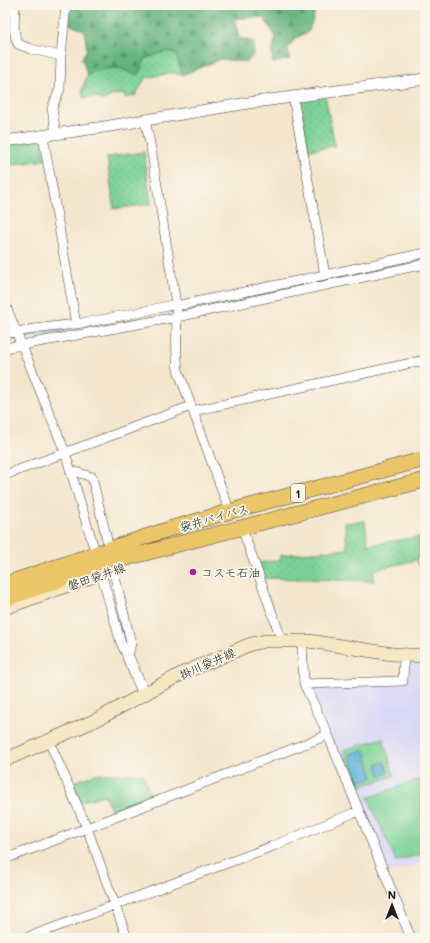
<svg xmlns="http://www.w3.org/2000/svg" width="430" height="943" viewBox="0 0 430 943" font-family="Mali,'Klee One',sans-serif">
	<defs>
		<pattern id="grass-dots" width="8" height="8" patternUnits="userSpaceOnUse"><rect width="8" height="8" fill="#7ad196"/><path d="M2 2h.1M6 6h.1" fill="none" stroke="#69b381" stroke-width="1.8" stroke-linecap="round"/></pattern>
		<pattern id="forest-firs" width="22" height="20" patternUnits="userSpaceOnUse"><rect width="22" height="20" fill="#63b37f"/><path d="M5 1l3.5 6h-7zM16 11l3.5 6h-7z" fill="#519167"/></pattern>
	</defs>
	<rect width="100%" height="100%" fill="#fbf7ec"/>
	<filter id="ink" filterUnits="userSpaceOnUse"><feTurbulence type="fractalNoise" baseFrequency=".025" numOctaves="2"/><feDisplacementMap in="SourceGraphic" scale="8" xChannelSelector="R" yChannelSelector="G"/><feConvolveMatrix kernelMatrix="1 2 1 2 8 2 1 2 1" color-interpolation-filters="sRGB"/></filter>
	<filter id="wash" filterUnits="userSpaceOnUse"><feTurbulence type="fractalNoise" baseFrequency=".012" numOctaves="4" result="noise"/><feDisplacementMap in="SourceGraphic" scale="16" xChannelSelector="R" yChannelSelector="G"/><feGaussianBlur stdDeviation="0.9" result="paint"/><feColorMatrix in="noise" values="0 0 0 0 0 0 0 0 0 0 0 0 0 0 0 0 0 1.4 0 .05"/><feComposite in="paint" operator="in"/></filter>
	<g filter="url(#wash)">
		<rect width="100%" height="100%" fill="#f4e6cd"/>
		<path fill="#d9d7f7" d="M425 658V862L389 873 306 686 403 681 407 661Z"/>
		<path fill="url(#grass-dots)" stroke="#4b7659" d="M166 51 176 53 182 75 171 73 145 78 136 95 125 98 123 94 114 95 102 100 95 97 83 98 82 90 87 75 101 69 118 68 138 75 145 59Z
			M325 95 335 146 308 150 299 99Z
			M42 140 45 160 5 166 9 145Z
			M144 152 151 204 114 209 107 157Z
			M365 521 368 545 425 536V558L374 570V581L263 578 257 563 281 560V555L347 549 345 523Z
			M96 774H143L152 800 113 813 104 795 80 802 73 782Z"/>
		<path fill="url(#forest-firs)" stroke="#40684e" d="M66 5H315L316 9 309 31 295 39 288 48 290 59 273 63 272 51 276 37 263 17 239 18 235 22 239 38 254 42 253 55 247 62 221 59 182 75 176 53 166 51 145 59 138 75 118 68 101 69 87 75 82 58 87 49 84 30 75 27 65 21Z"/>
		<path fill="#7ad196" stroke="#4b7659" d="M383 738 394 776 355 788 344 750Z
			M425 777V853L396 861 368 798Z"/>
		<path fill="#58b1d5" stroke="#3a6678" d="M365 750 373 778 358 782 350 754Z
			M385 762 388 773 380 776 377 764Z"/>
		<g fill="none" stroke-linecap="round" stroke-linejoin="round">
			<path stroke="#58b1d5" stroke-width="2.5" d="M218 302 270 293
				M159 312 174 310
				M21 338 67 329
				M5 341 16 339"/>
		</g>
	</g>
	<g filter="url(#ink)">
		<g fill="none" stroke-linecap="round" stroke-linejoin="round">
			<defs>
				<path id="minor" d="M15 5C15 18 12 32 18 44L31 49 61 56
					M293 97 325 275
					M145 120 151 148 176 304C178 326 175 348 178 370L230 512
					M56 134 52 108 60 89 61 56 66 5
					M43 136 76 324
					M5 304 65 452 94 548
					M176 306 325 275 425 253
					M5 334C28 329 52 327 75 324 109 319 142 312 176 304
					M5 348 177 317 425 264
					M193 411 425 360
					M70 470 92 477 108 544
					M5 475 191 406
					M242 528 282 641
					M423 559 425 558
					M113 569 131 643 128 657
					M101 573 121 643 128 657
					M302 641 304 684 308 692 328 735 411 938
					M304 684 403 681 404 655
					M49 741 87 828 127 938
					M5 859 87 828 328 735
					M26 938 273 846 358 811"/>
				<path id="tertiary" d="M5 141 104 127 248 103 425 79
					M128 657 144 694"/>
				<path id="secondary" d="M5 608 94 576
					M5 760 96 720 183 673 251 644 265 641H309L392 654 425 656"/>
				<path id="trunk" d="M5 584 169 529 235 510 425 459
					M5 599 105 564 186 542 425 480"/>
			</defs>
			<use href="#minor" stroke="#3c3a37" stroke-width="10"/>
			<use href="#tertiary" stroke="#3c3a37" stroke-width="12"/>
			<use href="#secondary" stroke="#3c3a37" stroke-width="14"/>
			<use href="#trunk" stroke="#3c3a37" stroke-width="16"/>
			<use href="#minor" stroke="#fff" stroke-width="9"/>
			<use href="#tertiary" stroke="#fff" stroke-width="11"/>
			<use href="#secondary" stroke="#f7e8c3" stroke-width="13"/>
			<use href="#trunk" stroke="#ebc669" stroke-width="15"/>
		</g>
	</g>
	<circle fill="#b5179e" stroke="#fbf7ec" stroke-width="1.5" cx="193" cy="572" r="4"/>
	<g text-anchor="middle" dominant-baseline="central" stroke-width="3.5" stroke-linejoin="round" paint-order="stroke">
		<rect fill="#fbf7ec" stroke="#5f5e5a" stroke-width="1" x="291" y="484" width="14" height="18" rx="3"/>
		<g font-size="11" font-weight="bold" fill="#1c1c1c">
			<text x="298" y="493">1</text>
		</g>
		<g font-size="12" fill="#1c1c1c" stroke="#fbf7ec">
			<text transform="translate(214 517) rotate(-16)">袋井バイパス</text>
			<text transform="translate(96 576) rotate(-19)">磐田袋井線</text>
			<text transform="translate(207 663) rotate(-24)">掛川袋井線</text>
		</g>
		<g font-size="12" fill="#1c1c1c" stroke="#fbf7ec" text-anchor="start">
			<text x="201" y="572">コスモ石油</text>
		</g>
	</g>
	<rect width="430" height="943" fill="none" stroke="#fbf7ec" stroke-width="20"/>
	<g transform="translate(392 905)" stroke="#fbf7ec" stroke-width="3" paint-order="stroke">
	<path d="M0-3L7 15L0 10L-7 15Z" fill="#1c1c1c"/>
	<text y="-6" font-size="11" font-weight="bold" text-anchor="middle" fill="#1c1c1c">N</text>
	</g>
</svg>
